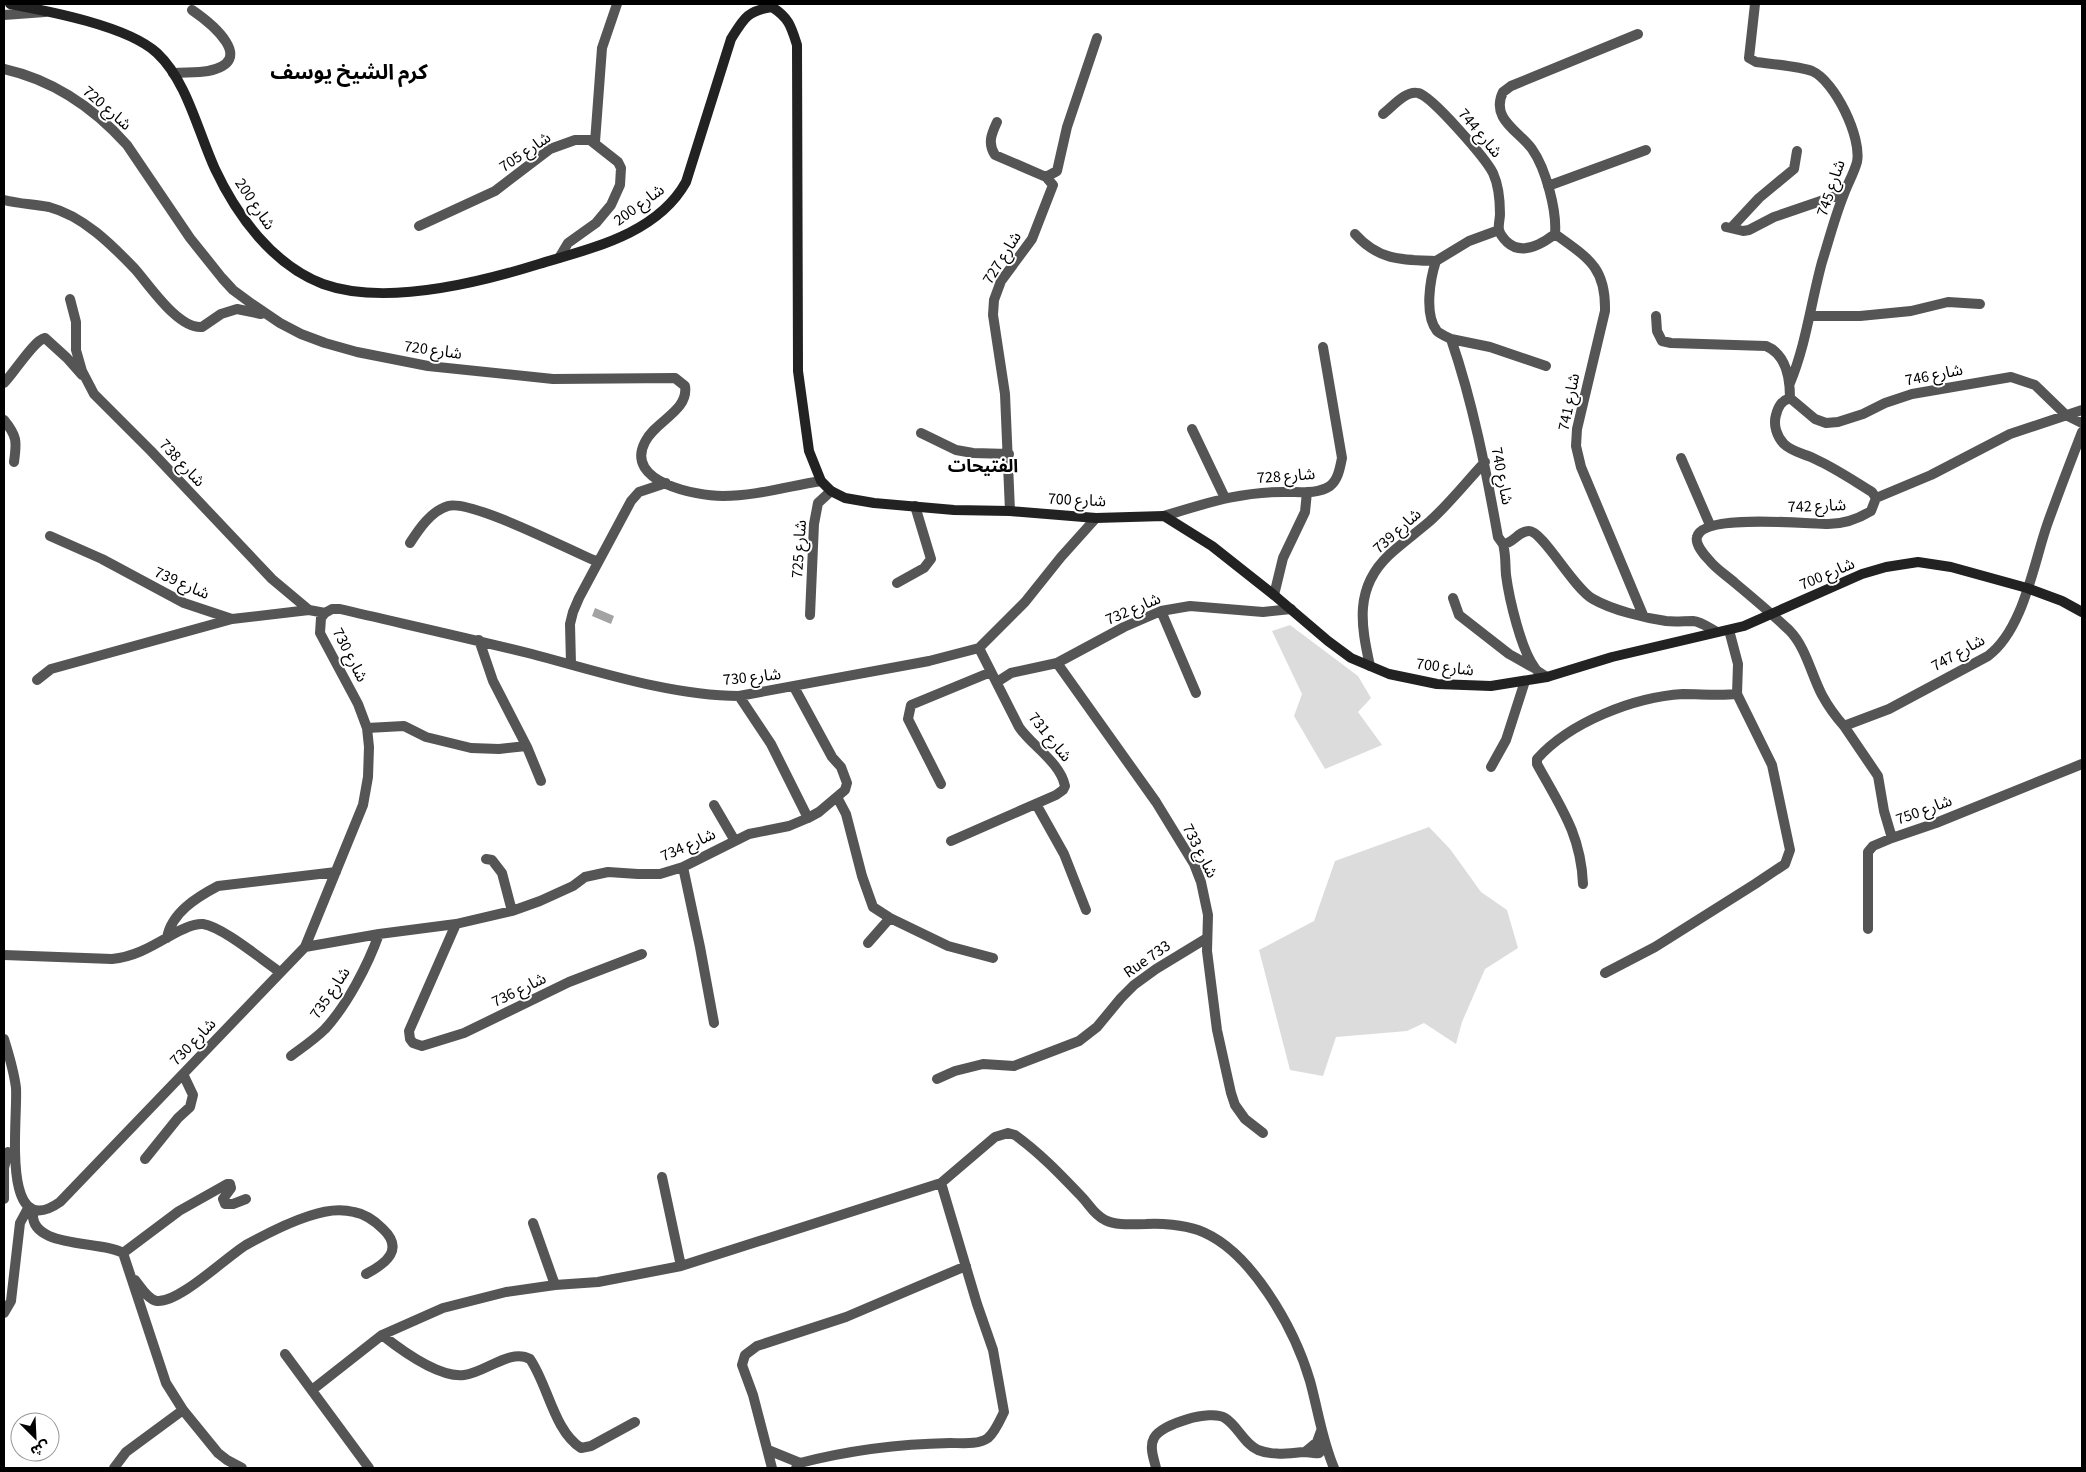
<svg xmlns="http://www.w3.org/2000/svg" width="2086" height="1472" viewBox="0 0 2086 1472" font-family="'Source Sans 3','Noto Sans Arabic',sans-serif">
	<rect width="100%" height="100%" fill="#fff"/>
	<path fill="#dcdcdc" d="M1290 625 1358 676 1371 698 1358 712 1382 745 1325 769 1294 716 1302 694 1272 631Z
		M1429 827 1450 849 1481 892 1507 910 1518 948 1485 969 1462 1022 1456 1044 1424 1023 1407 1031 1336 1037 1323 1076 1290 1070 1259 950 1314 921 1335 861Z"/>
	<path fill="#a3a3a3" d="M595 608 614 616 611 624 592 616Z"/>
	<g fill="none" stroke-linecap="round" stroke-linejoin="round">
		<path stroke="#555" stroke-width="10" d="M1755 4 1749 58 1756 62C1771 64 1798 66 1812 71 1835 81 1862 138 1857 162 1854 173 1848 183 1844 194 1835 216 1829 240 1822 262 1811 302 1806 345 1790 383
			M4 15 45 12
			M4 69C53 80 94 108 127 145L190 238 222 278 233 290 252 304 280 323 301 334 325 343 357 352 428 366 553 379 675 378 685 386C689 411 655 421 645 442 624 482 696 496 723 496 756 496 789 486 821 481
			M173 73C184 72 197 73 208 71 258 61 211 23 192 10
			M1383 114C1392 107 1406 90 1418 93 1432 96 1486 159 1493 173 1499 186 1500 201 1500 214 1500 219 1498 225 1499 230 1500 234 1504 239 1507 242 1522 256 1542 244 1555 234 1557 211 1546 169 1532 149 1519 131 1490 119 1503 92L1511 86 1638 34
			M997 122C992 133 987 143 995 155L1046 177
			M595 142 602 48 617 4
			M1548 186 1646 150
			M4 200C19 204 34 204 49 207 83 216 111 244 135 269 150 286 178 329 202 327L221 314 237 309 261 314
			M419 226 495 191 550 149 575 140H590L618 162 621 168 620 185 611 205 596 223 568 243 559 258
			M1726 227 1743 231 1749 230 1774 217 1844 193
			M1732 227 1759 198 1794 169 1797 151
			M1355 234C1379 261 1403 260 1436 261 1430 279 1424 315 1437 331 1440 334 1447 337 1451 339 1473 403 1486 470 1498 537L1503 544C1513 544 1518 531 1529 531 1543 531 1573 588 1593 599 1612 610 1645 618 1666 621 1675 622 1684 621 1693 621 1702 622 1709 628 1717 632
			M1555 234C1588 258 1606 267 1605 311L1577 429 1576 446 1581 467 1643 615
			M1436 261 1469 241 1499 230
			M70 299 76 322V350L82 371 94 394 151 451 272 579 309 610 325 613
			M1656 316 1657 331 1662 341 1671 343 1766 346C1786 354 1790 379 1790 398L1815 419 1826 423 1838 422 1863 414 1885 403 1912 394 2011 377 2035 385 2066 415 2082 423
			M1810 316H1860L1911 311 1948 302 1980 304
			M1451 339 1490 347 1546 366
			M4 383C14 373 34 340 45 338L67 358 82 375
			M1790 398C1781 401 1778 407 1776 415 1773 425 1777 437 1784 444 1792 452 1805 454 1815 459 1835 468 1854 481 1872 492L1876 498
			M2082 410 2010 434 1931 475 1876 498 1871 511C1858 519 1844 524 1828 524 1807 524 1702 513 1697 537 1695 544 1704 555 1709 560 1716 569 1726 575 1735 583 1753 598 1772 614 1789 630 1806 647 1811 674 1822 695 1828 706 1835 716 1844 726L1889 709 1988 656C2023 630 2033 566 2047 525 2058 494 2070 463 2082 432
			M4 420C17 436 17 441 14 462
			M1192 429 1225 498
			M921 433 956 450 973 453 1009 454
			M1681 458 1710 525
			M1010 511 1005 394 993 315 994 300 1001 281 1032 239 1053 185 1046 177 1057 171 1067 127 1097 38
			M1164 516C1207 503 1242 491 1288 492 1301 492 1318 494 1330 486 1338 480 1340 468 1342 458L1323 347
			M50 536 102 559 184 603 232 619 309 610
			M410 543C419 529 431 511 448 506 471 499 571 551 598 562
			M1503 544C1506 555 1505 564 1506 575 1509 598 1521 650 1535 668 1537 672 1543 674 1547 677
			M897 583 924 568 931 559 915 506
			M1274 595 1283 558 1305 512 1307 492
			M1453 598 1459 615 1509 654 1534 668
			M1161 611 1196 693
			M810 615 814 524 818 503 831 491
			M479 640 493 681 527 747 541 781
			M1057 663 1156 802 1194 864 1201 882 1208 915 1207 951 1217 1030 1231 1093 1235 1105 1245 1119 1263 1133
			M571 664 570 624 573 612 579 598 631 501 639 492 666 483
			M1370 666C1361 625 1354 588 1389 555 1402 543 1416 533 1430 521 1450 503 1467 481 1485 462
			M37 680 51 669 232 619
			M997 682 1011 673 1057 663 1124 627 1161 611 1190 606 1263 612 1291 609
			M739 696 771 744 808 818
			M1844 726 1878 776 1884 811 1892 838 1936 823 2082 764
			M367 728 404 726 426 737 471 748 499 749 526 746
			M1491 767 1506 740 1525 681
			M941 784 908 719 911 705 991 672
			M837 797 846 814 862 876 873 907 890 918 948 946 993 958
			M1036 804 1064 854 1086 910
			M714 805 735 841
			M951 841 1056 795 1063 790 1065 786C1060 762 1032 746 1019 727L979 648
			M486 859 492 860 502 873 512 911
			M683 867 700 947 714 1023
			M1583 884C1581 834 1560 806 1537 764V759C1570 722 1634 697 1683 694 1701 694 1719 696 1737 694
			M456 924 409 1031 410 1039 413 1043 422 1046 464 1033 569 982 642 954
			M1868 929V852L1873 846 1892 838
			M167 938C171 913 197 897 218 886L336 872
			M868 943 890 918
			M305 947 379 934 456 924 512 911 540 901 573 886 585 877 608 872 638 874H660L683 867 749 834 789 826 808 818 819 812 845 790 847 783 841 767 832 757 794 687
			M4 955 112 959C133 957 149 948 168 937 177 932 192 923 203 924 223 927 262 960 280 972
			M1605 973 1655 947 1755 884 1785 864 1790 850 1772 765 1737 694 1738 664 1729 630
			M4 1039C9 1055 14 1071 16 1088 18 1119 0 1244 60 1202L305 947 363 805 368 777 369 747 367 728 358 704 320 633 321 618 325 613 332 609H340C404 624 468 638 532 654 596 671 672 696 739 696L929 661 979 648 1025 602 1061 557 1096 518
			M291 1056C303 1047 315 1039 325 1029 347 1005 368 965 379 934
			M937 1079 955 1071 983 1064 1014 1066 1079 1041 1097 1027 1121 998 1134 985 1156 969 1207 938
			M145 1159 178 1118 190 1107 193 1095 183 1074
			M662 1177 681 1266
			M4 1199V1168L8 1152
			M33 1212C29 1249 101 1240 123 1253L166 1383 183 1410 218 1453 227 1460 242 1468
			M533 1223 555 1285
			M123 1253 179 1211 227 1184H230L231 1188 223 1199 225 1204H233L246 1199
			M135 1280C140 1286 148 1300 157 1301 179 1303 225 1258 246 1245 266 1234 287 1223 309 1216 323 1211 339 1208 354 1212 365 1214 375 1221 383 1229 404 1249 387 1263 366 1274
			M4 1313 11 1301 20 1223 27 1210
			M382 1335C401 1350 439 1378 464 1375 485 1373 510 1348 530 1359 548 1385 554 1431 581 1448L591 1446 635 1422
			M285 1354 369 1468
			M312 1390 382 1335 443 1308 506 1292 555 1285 598 1282 681 1266 941 1183 995 1137 1008 1133 1015 1135C1040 1153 1060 1174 1081 1196 1089 1204 1094 1215 1105 1220 1117 1226 1133 1224 1146 1224 1162 1223 1183 1225 1198 1230 1251 1249 1295 1330 1310 1381 1318 1410 1322 1440 1334 1468
			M768 1450 800 1463
			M1305 1452 1317 1442 1321 1431
			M114 1468 126 1452 183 1410
			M772 1468 753 1395 742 1365 745 1355 757 1346 846 1317 966 1266
			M796 1468 800 1463C850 1450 898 1444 950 1443 962 1443 978 1445 988 1438 995 1432 1000 1420 1004 1412L993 1350 977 1304 941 1183
			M1156 1468C1154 1459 1149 1447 1154 1438 1161 1424 1211 1409 1225 1418 1238 1426 1243 1443 1258 1450 1273 1456 1289 1453 1304 1452 1309 1452 1314 1454 1319 1453L1325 1447"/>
		<path stroke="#222" stroke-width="10" d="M10 4C48 11 128 26 157 53 187 81 198 132 215 169 237 216 273 265 323 284 384 306 478 283 539 264 592 248 657 234 686 182L731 39C744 18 747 11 772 7 789 18 791 26 797 45L798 371 809 451 821 481 831 491 845 498 874 503 954 510 1010 511 1096 518 1164 516 1212 546 1274 595 1328 641 1351 658 1389 674 1437 684 1491 686 1547 677 1612 657 1744 626 1862 574 1886 567 1918 562 1951 567 2027 588 2062 601 2082 612"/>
	</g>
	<g text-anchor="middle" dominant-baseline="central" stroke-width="4" stroke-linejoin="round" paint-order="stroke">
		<g font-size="16" fill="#000" stroke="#fff">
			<text transform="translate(107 108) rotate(41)">شارع 720</text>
			<text transform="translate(1480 133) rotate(50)">شارع 744</text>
			<text transform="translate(525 152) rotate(-34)">شارع 705</text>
			<text transform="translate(1831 188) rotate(-71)">شارع 745</text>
			<text transform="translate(255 204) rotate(56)">شارع 200</text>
			<text transform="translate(639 205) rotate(-36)">شارع 200</text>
			<text transform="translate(1002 258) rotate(-58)">شارع 727</text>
			<text transform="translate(433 350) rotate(8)">شارع 720</text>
			<text transform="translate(1934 375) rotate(-11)">شارع 746</text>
			<text transform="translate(1569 402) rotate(-79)">شارع 741</text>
			<text transform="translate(182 463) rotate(47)">شارع 738</text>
			<text transform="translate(1286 476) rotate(-4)">شارع 728</text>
			<text transform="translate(1502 476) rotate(79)">شارع 740</text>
			<text transform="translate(1077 500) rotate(3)">شارع 700</text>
			<text transform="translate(1817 506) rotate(-2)">شارع 742</text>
			<text transform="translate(1397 531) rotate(-42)">شارع 739</text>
			<text transform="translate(799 549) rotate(-86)">شارع 725</text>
			<text transform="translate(1827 574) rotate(-23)">شارع 700</text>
			<text transform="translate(182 583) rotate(24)">شارع 739</text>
			<text transform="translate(1133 609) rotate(-23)">شارع 732</text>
			<text transform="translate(1958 653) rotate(-29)">شارع 747</text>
			<text transform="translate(350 655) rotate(63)">شارع 730</text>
			<text transform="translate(1445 667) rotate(7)">شارع 700</text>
			<text transform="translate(752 677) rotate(-6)">شارع 730</text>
			<text transform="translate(1050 737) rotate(51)">شارع 731</text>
			<text transform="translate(1924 810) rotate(-20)">شارع 750</text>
			<text transform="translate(688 845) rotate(-24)">شارع 734</text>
			<text transform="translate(1200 851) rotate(63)">شارع 733</text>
			<text transform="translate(1147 959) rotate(-35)">Rue 733</text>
			<text transform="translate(519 990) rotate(-26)">شارع 736</text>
			<text transform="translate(330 993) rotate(-56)">شارع 735</text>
			<text transform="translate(193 1042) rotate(-46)">شارع 730</text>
		</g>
		<g font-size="18" font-weight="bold" fill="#000" stroke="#fff">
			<text x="983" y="466">الفتيحات</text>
		</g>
		<g font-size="21" font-weight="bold" fill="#000" stroke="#fff">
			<text x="349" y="72">كرم الشيخ يوسف</text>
		</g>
	</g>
	<rect width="2086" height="1472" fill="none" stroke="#000000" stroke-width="10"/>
	<g transform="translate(35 1437) rotate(156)"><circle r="24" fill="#ffffff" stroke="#999999"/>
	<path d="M0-4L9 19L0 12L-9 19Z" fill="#000000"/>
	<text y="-8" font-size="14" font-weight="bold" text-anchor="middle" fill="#000000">ش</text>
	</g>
</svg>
